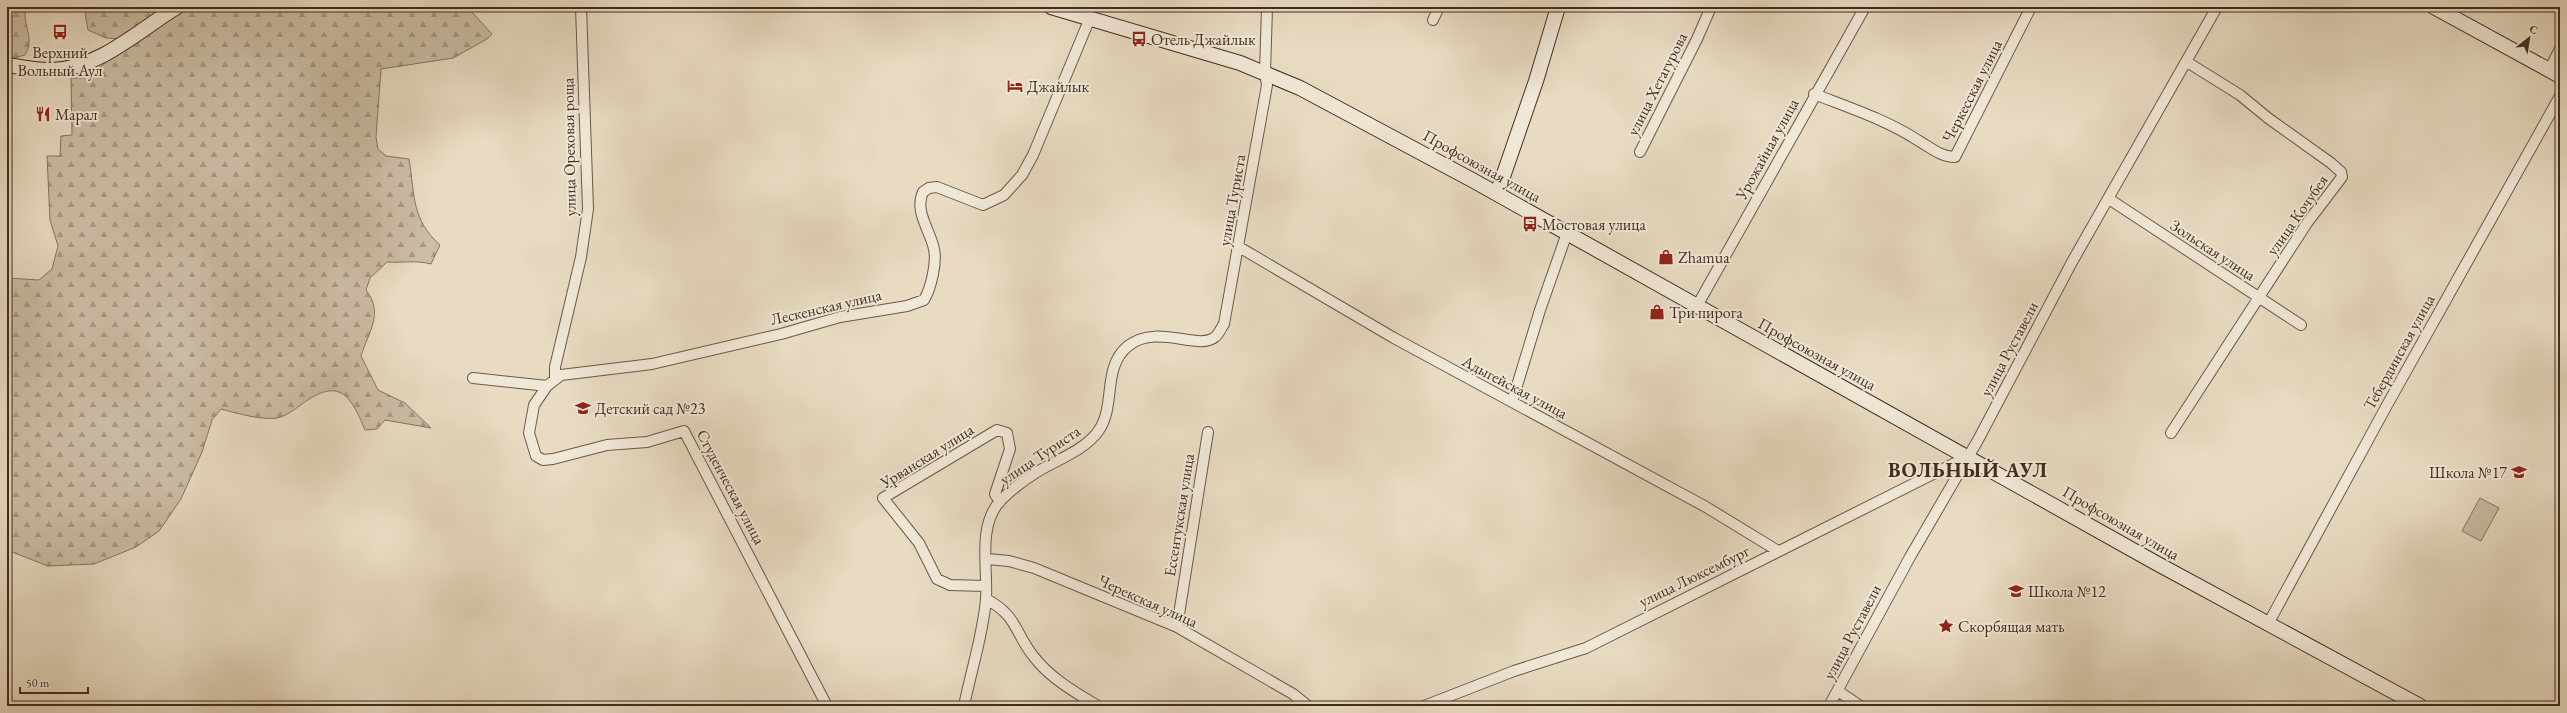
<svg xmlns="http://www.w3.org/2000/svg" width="2567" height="713" viewBox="0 0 2567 713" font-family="'EB Garamond',serif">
	<defs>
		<pattern id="forest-firs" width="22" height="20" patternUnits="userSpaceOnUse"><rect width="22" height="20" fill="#ccbda6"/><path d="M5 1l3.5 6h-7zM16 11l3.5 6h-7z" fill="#a79a87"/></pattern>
	</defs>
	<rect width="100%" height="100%" fill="#e8dbc2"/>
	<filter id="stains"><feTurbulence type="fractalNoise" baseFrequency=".005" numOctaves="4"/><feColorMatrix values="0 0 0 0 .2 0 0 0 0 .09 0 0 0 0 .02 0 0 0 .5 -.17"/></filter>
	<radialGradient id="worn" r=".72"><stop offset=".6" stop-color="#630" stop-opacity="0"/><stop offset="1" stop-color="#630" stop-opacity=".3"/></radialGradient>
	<path fill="url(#forest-firs)" stroke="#867463" d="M7 7H27C20 23 36 36 25 55L14 58 7 56Z
		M84 7H467L492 34 487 39 453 58 381 69 376 137 378 149 386 156 409 159C415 195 411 219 440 245L431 264C416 260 403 263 387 262L370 278 366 290C384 314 369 330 361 356L378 390 405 403 431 428 385 420 377 429 365 430C350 394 339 377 302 404 295 409 289 414 281 417 267 422 235 413 221 409L212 420 202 452 181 499 159 531 136 547 94 564 48 566 7 550V278L39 280 52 269 58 246 50 220 47 156H60L61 136 72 135 71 78H85L128 46 122 39 106 38 88 30Z"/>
	<path fill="#ccbda6" stroke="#867463" d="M2480 498 2499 508 2481 541 2462 531Z"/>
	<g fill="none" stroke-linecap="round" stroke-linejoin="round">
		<defs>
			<path id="street" d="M1433 20 1439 7
				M2549 70 2560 49
				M1814 94C1850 108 1887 120 1919 141 1931 148 1941 157 1955 157L2031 7
				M1640 152 1697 39 1711 7
				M2109 199 2301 325
				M1239 247 1394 338 1706 507 1778 551
				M1697 306 1865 7
				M473 378 547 386
				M555 379V367L581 257 588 209 581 7
				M1512 402 1540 310 1567 233
				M2171 433 2307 223 2342 177 2341 172 2331 163 2268 118 2240 95 2187 62
				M987 559 1009 561 1034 568 1177 627 1293 694 1308 706
				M986 586 950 585 937 579 919 543 883 498 997 430 1007 433 1010 449 995 494 1000 502
				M986 599C1018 616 1014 632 1034 657 1050 678 1076 693 1098 706
				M2268 624 2386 407 2560 96
				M1177 627 1208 432
				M1838 691 1860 706
				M827 706 684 431 647 442 607 445 553 459 543 460 536 456 529 433 534 405 547 386 561 375 652 364 781 334 840 317 907 306 924 300C931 288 937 263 934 249 930 230 914 211 923 192L929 188 937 187 983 205 1004 195 1022 175 1033 155 1090 18
				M964 706C971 671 983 635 986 599 988 568 977 525 1001 500 1012 489 1024 480 1037 472 1056 460 1086 450 1099 430 1116 405 1102 367 1128 346 1157 323 1198 351 1215 337 1219 334 1221 328 1224 324L1267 85 1265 73 1267 7
				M1424 706 1514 671 1586 648 1969 456
				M1829 706 1910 557 1978 440 2072 262 2217 7"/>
			<path id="secondary" d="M1051 7 1240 63 1300 88 1474 181 2156 563 2420 706
				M2434 7 2560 76
				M7 65C22 67 37 71 53 70 100 68 139 30 177 7
				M1497 194 1536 81 1558 7"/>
		</defs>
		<use href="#street" stroke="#6b5848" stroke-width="12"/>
		<use href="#secondary" stroke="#412c20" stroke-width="16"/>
		<use href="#street" stroke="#f0e8d7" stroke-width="10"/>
		<use href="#secondary" stroke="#f0e8d7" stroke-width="14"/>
	</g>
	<defs>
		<symbol id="bus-bare" viewBox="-9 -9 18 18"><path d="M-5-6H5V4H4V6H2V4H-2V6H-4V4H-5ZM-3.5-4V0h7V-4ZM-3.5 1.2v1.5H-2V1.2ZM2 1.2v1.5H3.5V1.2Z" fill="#8f2418" stroke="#f0e8d7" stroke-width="2.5" paint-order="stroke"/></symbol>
		<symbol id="hotel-bare" viewBox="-9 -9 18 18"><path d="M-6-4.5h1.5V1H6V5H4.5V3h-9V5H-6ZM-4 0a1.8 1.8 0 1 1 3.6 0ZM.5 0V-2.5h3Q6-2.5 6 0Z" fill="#8f2418" stroke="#f0e8d7" stroke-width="2.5" paint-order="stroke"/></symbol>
		<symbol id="restaurant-bare" viewBox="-9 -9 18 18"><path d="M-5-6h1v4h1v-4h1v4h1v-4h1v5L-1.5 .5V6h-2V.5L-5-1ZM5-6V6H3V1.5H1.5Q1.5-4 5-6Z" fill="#8f2418" stroke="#f0e8d7" stroke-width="2.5" paint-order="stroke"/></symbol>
		<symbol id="shop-bare" viewBox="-9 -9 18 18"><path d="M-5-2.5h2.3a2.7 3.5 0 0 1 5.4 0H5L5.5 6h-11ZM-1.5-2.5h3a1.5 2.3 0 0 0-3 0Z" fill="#8f2418" stroke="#f0e8d7" stroke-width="2.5" paint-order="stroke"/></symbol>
		<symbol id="school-bare" viewBox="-9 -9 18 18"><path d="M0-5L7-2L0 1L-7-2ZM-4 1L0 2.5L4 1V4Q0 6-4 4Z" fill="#8f2418" stroke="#f0e8d7" stroke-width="2.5" paint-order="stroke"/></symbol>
		<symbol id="sight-bare" viewBox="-9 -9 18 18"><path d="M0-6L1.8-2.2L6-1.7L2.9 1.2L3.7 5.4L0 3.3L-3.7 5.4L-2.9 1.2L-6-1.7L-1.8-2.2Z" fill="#8f2418" stroke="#f0e8d7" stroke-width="2.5" paint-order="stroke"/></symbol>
	</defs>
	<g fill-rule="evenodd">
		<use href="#bus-bare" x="49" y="21" width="22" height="22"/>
		<use href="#bus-bare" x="1128" y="28" width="22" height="22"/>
		<use href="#hotel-bare" x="1004" y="75" width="22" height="22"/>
		<use href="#restaurant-bare" x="32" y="103" width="22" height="22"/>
		<use href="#bus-bare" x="1519" y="213" width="22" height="22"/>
		<use href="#shop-bare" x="1655" y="246" width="22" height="22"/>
		<use href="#shop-bare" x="1646" y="301" width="22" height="22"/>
		<use href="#school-bare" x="572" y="397" width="22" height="22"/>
		<use href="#school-bare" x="2508" y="461" width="22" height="22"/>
		<use href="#school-bare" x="2005" y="580" width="22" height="22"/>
		<use href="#sight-bare" x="1935" y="615" width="22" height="22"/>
	</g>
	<g text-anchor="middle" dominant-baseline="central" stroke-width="4" stroke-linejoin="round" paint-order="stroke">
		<g font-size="16" fill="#412c20" stroke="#f0e8d7" text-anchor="start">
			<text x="1151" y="39">Отель Джайлык</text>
			<text x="60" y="52" text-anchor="middle">Верхний<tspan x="60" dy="18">Вольный Аул</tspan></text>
			<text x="1027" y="86">Джайлык</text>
			<text x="55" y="114">Марал</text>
			<text x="1542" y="224">Мостовая улица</text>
			<text x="1678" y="257">Zhamua</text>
			<text x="1669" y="312">Три пирога</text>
			<text x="595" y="408">Детский сад №23</text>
			<text x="2507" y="472" text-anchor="end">Школа №17</text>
			<text x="2028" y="591">Школа №12</text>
			<text x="1958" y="626">Скорбящая мать</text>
		</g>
		<g font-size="16" fill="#412c20" stroke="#f0e8d7">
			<text transform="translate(1657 84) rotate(-63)">улица Хетагурова</text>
			<text transform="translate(1972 91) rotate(-63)">Черкесская улица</text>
			<text transform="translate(569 147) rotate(-91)">улица Ореховая роща</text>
			<text transform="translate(1767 149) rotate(-61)">Урожайная улица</text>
			<text transform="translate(1482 166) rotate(29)">Профсоюзная улица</text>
			<text transform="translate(1232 200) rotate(-80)">улица Туриста</text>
			<text transform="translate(2297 215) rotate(-55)">улица Кочубея</text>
			<text transform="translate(2213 250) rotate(33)">Зольская улица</text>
			<text transform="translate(826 307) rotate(-13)">Лескенская улица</text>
			<text transform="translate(2009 349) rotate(-62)">улица Руставели</text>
			<text transform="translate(2399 352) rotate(-61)">Тебердинская улица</text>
			<text transform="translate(1817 354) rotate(29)">Профсоюзная улица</text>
			<text transform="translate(1515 387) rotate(28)">Адыгейская улица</text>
			<text transform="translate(1040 455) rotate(-34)">улица Туриста</text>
			<text transform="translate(927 456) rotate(-32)">Урванская улица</text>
			<text transform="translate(731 487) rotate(62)">Студенческая улица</text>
			<text transform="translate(1179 515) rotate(-81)">Ессентукская улица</text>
			<text transform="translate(2121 523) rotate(30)">Профсоюзная улица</text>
			<text transform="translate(1694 576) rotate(-26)">улица Люксембург</text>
			<text transform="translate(1148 601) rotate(24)">Черекская улица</text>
			<text transform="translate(1852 632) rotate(-62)">улица Руставели</text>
		</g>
		<g font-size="20" font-weight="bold" letter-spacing="1" fill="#412c20" stroke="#f0e8d7">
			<text x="1968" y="470">ВОЛЬНЫЙ АУЛ</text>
		</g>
	</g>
	<rect width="2567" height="713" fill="none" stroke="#e8dbc2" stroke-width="24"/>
	<rect x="8" y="8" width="2551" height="697" fill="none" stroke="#412c20" stroke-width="2"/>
	<rect x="12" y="12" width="2543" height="689" fill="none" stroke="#412c20"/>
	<g transform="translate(2529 38) rotate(30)" stroke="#f0e8d7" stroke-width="3" paint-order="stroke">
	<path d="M0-3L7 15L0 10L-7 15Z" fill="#412c20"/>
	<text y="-6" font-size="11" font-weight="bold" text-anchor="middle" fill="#412c20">С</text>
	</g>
	<path d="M20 687v6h68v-6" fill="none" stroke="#412c20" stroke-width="2"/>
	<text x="26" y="687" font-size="12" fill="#412c20" stroke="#f0e8d7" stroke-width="3" paint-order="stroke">50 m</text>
	<rect width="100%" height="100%" filter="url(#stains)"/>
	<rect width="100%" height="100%" fill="url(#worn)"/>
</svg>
